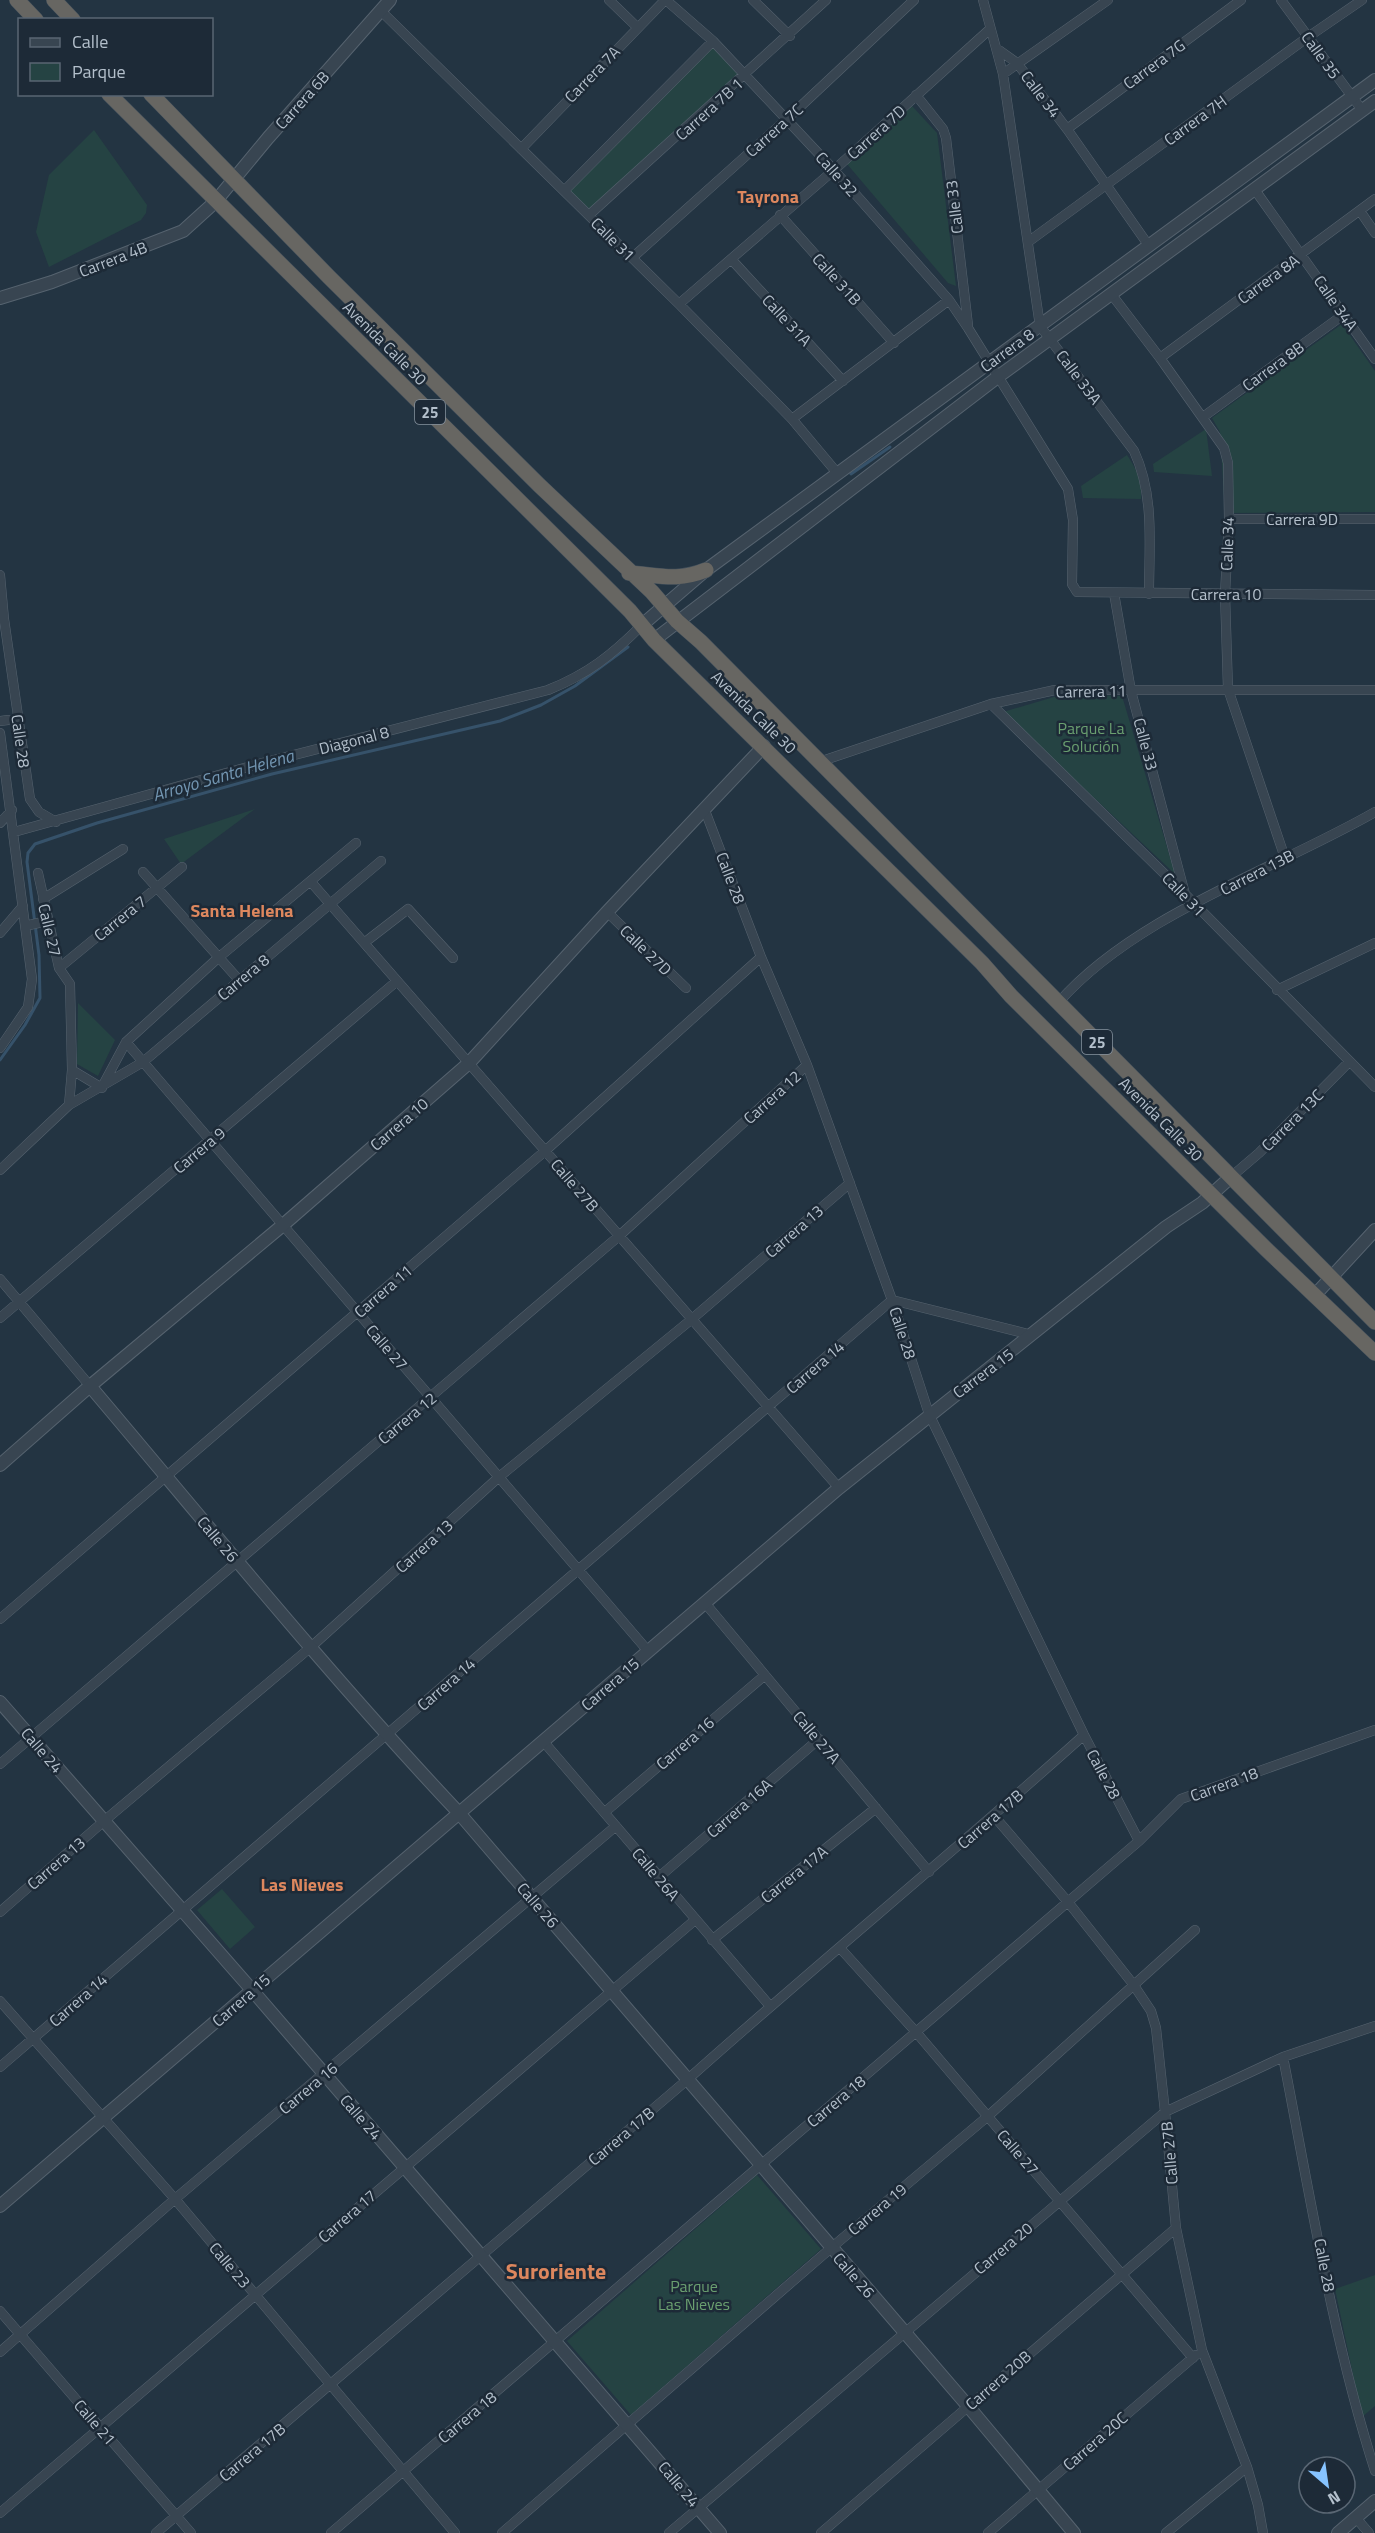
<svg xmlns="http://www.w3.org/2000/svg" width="1375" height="2533" viewBox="0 0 1375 2533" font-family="'Titillium Web',sans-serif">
	<rect width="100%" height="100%" fill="#233442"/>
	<path fill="#254343" d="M713 47 743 73 590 209 568 191Z
		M912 106 937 133 956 286 948 283 847 164Z
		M94 130 147 205 146 213 141 220 49 267 36 232 49 175Z
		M1342 324 1375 371V512L1225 513 1220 432 1212 418Z
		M1206 429 1212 476 1154 472 1153 464Z
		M1127 455C1137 470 1142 481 1141 499L1083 498 1081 486Z
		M1064 694 1122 696 1175 874 1003 712Z
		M255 809 181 864 164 839Z
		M78 1003 115 1040 98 1076 77 1064Z
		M222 1889 255 1927 230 1949 197 1910Z
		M757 2175 821 2249 631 2415 567 2341Z
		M1375 2275V2406L1362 2417 1335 2289Z"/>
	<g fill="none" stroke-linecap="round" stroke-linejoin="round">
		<path stroke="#36526a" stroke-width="3" d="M851 474 890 447
			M0 1060 25 1025 40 998 39 955 27 862 28 853 35 844 97 823 272 774 500 721 541 705 575 686 628 647"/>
		<defs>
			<path id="minor" d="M609 0 637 27
				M666 0 713 41 834 170 949 300 968 328 1068 489 1073 520 1072 584 1077 592 1375 595
				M753 0 790 36
				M983 0 1003 74 1040 326 1134 451C1155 496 1149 546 1149 594
				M1281 0 1362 110
				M381 11 679 304 792 419 838 474
				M996 48 1017 63 1067 129 1149 246
				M1003 74 1108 0
				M916 95 943 129 946 138 968 325
				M1067 129 1241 0
				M521 149 665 0
				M1255 190 1375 359
				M564 191 713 41
				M1360 211 1375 233
				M589 215 826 0
				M780 215 894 343
				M1028 242 1308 37 1362 0
				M632 258 787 119 914 0
				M731 259 843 381
				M1112 295 1160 358 1224 448 1228 463 1229 519 1225 594 1228 689 1285 858
				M679 304 834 170 990 29
				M1160 358 1375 199
				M1203 417 1343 315
				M792 419 949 300
				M1229 519H1375
				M0 575 4 619 30 799 39 812 56 822
				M1114 593 1131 691 1185 894
				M991 704 1185 894 1375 1087
				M0 721 8 720
				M0 733 32 979 28 1007 0 1048
				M819 762 991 704 1055 690H1375
				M704 808 761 957 807 1065 892 1300 929 1414 1084 1735 1139 1841
				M0 823 12 810
				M14 832 255 765 548 690C588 674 612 655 642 625
				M143 872 239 980
				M38 873 59 968 70 984 72 1070 69 1105
				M311 882 839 1488
				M43 899 123 849
				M607 912 686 988
				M25 926 47 921
				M0 933 23 906
				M364 943 408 909 453 958
				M59 968 182 867
				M1277 990 1375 943
				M1058 1003C1135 915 1274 870 1375 812
				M126 1042 648 1651
				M72 1070 102 1088
				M103 1085 126 1042 218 958 356 843
				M0 1170 69 1105 143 1062 381 861
				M1232 1176 1259 1153 1349 1062
				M0 1279 90 1386
				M0 1318 397 981
				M705 1603 929 1872
				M0 1619 545 1151 761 957
				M543 1741 770 2006
				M0 1764 619 1236 807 1065
				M605 1812 765 1675
				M994 1816 1068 1902 1133 1984 1151 2011 1156 2028 1165 2112 1176 2228 1202 2350 1247 2467 1258 2505 1263 2533
				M659 1877 819 1739
				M0 1912 104 1821 311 1647 499 1477 692 1319 850 1183
				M712 1940 876 1808
				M840 1948 916 2032 1193 2358
				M0 2001 175 2199 455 2533
				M1283 2057C1310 2195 1332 2336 1375 2471
				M0 2067 892 1300 1032 1335
				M0 2311 191 2533
				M0 2352 175 2199 616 1826
				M0 2513 695 1920
				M1356 2518 1369 2533
				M156 2533 687 2080C818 1963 954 1852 1084 1735
				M331 2533 1139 1841 1181 1799 1375 1730
				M502 2533 831 2248 987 2117 1195 1930
				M669 2533 1165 2112 1283 2057 1375 2026
				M821 2533 1176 2228
				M988 2533 1196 2355
				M1166 2533 1247 2467"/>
			<path id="tertiary" d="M0 298 52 282 183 231 215 202 268 138 390 0
				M642 625 706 570 1375 80
				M654 640 999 376 1375 101
				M1315 1295 1375 1230
				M90 1386C211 1529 330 1676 459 1813L968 2406 1074 2533
				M0 1465 90 1386 283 1225 469 1063 607 912 764 746
				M0 1702 252 1990 720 2533
				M0 2206 839 1488 1166 1227 1202 1203 1232 1176
				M1338 2533 1375 2501"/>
			<path id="trunk" d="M17 0 36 20
				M54 0 73 20
				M109 94 630 611 654 640 982 963 1011 996 1266 1249 1375 1353
				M151 94 329 277 539 485 652 592 677 621 701 642 1375 1322
				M629 573C659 575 676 582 706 570"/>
		</defs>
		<use href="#minor" stroke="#56636f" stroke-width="10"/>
		<use href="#tertiary" stroke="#56636f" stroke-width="14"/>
		<use href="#trunk" stroke="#43505c" stroke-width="16"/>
		<use href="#minor" stroke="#384551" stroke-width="9"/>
		<use href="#tertiary" stroke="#384551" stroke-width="12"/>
		<use href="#trunk" stroke="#676662" stroke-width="15"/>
	</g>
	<g text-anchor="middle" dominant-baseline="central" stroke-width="5" stroke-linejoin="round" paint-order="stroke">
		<g fill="#1d2a37" stroke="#87939f" stroke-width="1.5">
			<rect x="415" y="400" width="30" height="24" rx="4.5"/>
			<rect x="1082" y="1030" width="30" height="24" rx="4.5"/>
		</g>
		<g font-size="15" font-weight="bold" fill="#b4c0cc">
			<text x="430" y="412">25</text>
			<text x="1097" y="1042">25</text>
		</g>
		<g font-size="16" fill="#b4c0cc" stroke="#1d2a37">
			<text transform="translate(1321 55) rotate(54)">Calle 35</text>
			<text transform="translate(1154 64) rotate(-36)">Carrera 7G</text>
			<text transform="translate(592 74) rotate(-46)">Carrera 7A</text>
			<text transform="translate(1041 94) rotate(53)">Calle 34</text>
			<text transform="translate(302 100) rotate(-48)">Carrera 6B</text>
			<text transform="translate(709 109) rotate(-42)">Carrera 7B 1</text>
			<text transform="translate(1195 120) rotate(-36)">Carrera 7H</text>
			<text transform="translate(774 130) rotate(-42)">Carrera 7C</text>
			<text transform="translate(876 132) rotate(-42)">Carrera 7D</text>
			<text transform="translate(837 174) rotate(48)">Calle 32</text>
			<text transform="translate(954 207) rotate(-97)">Calle 33</text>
			<text transform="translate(613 239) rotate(45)">Calle 31</text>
			<text transform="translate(113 259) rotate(-21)">Carrera 4B</text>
			<text transform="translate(837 279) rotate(48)">Calle 31B</text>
			<text transform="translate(1268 279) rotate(-36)">Carrera 8A</text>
			<text transform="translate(1336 303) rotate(55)">Calle 34A</text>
			<text transform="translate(787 320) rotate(47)">Calle 31A</text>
			<text transform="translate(385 343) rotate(45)">Avenida Calle 30</text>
			<text transform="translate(1007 350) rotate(-36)">Carrera 8</text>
			<text transform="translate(1273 366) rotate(-36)">Carrera 8B</text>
			<text transform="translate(1079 377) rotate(53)">Calle 33A</text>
			<text x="1302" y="519">Carrera 9D</text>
			<text transform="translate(1227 544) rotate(-88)">Calle 34</text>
			<text x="1226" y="594">Carrera 10</text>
			<text transform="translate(1091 691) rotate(-1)">Carrera 11</text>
			<text transform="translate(754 712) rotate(44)">Avenida Calle 30</text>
			<text transform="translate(354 740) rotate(-14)">Diagonal 8</text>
			<text transform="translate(21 741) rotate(82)">Calle 28</text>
			<text transform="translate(1146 744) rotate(75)">Calle 33</text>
			<text transform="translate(1257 872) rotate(-27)">Carrera 13B</text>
			<text transform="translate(731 878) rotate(69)">Calle 28</text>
			<text transform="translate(1184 894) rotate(46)">Calle 31</text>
			<text transform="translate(120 918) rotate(-39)">Carrera 7</text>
			<text transform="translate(50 930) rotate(77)">Calle 27</text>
			<text transform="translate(646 950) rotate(44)">Calle 27D</text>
			<text transform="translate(243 977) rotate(-40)">Carrera 8</text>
			<text transform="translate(772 1097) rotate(-42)">Carrera 12</text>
			<text transform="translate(1161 1119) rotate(45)">Avenida Calle 30</text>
			<text transform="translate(1292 1120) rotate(-45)">Carrera 13C</text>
			<text transform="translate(399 1124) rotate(-41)">Carrera 10</text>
			<text transform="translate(199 1150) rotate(-40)">Carrera 9</text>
			<text transform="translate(575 1185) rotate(49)">Calle 27B</text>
			<text transform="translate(794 1231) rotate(-41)">Carrera 13</text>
			<text transform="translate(383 1291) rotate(-41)">Carrera 11</text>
			<text transform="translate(903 1333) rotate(72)">Calle 28</text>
			<text transform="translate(387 1347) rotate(49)">Calle 27</text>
			<text transform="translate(815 1367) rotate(-41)">Carrera 14</text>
			<text transform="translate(983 1373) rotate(-37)">Carrera 15</text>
			<text transform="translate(407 1418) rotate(-40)">Carrera 12</text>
			<text transform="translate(218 1539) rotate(50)">Calle 26</text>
			<text transform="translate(424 1546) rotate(-42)">Carrera 13</text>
			<text transform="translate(446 1684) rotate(-41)">Carrera 14</text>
			<text transform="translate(610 1684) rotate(-41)">Carrera 15</text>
			<text transform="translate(817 1737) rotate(50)">Calle 27A</text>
			<text transform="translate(685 1743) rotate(-41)">Carrera 16</text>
			<text transform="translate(42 1750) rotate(49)">Calle 24</text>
			<text transform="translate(1104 1774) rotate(62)">Calle 28</text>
			<text transform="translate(1224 1784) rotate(-20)">Carrera 18</text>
			<text transform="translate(739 1808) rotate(-41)">Carrera 16A</text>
			<text transform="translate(990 1819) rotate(-41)">Carrera 17B</text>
			<text transform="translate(56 1863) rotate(-41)">Carrera 13</text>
			<text transform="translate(656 1874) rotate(50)">Calle 26A</text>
			<text transform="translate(794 1874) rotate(-39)">Carrera 17A</text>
			<text transform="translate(538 1905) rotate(49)">Calle 26</text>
			<text transform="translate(78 2000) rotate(-41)">Carrera 14</text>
			<text transform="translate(241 2000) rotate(-41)">Carrera 15</text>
			<text transform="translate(308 2088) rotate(-40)">Carrera 16</text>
			<text transform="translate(836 2101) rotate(-40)">Carrera 18</text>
			<text transform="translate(361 2117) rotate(49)">Calle 24</text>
			<text transform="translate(621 2136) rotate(-40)">Carrera 17B</text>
			<text transform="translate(1018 2152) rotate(49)">Calle 27</text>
			<text transform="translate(1169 2153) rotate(-95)">Calle 27B</text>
			<text transform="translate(877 2209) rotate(-40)">Carrera 19</text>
			<text transform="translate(347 2216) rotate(-41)">Carrera 17</text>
			<text transform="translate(1003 2248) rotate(-40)">Carrera 20</text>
			<text transform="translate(230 2265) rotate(50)">Calle 23</text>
			<text transform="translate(1325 2265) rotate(79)">Calle 28</text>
			<text transform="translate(854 2275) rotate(49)">Calle 26</text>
			<text transform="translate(998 2380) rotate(-41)">Carrera 20B</text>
			<text transform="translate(467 2417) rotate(-40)">Carrera 18</text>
			<text transform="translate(95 2422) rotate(49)">Calle 21</text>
			<text transform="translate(1095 2441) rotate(-41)">Carrera 20C</text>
			<text transform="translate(252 2452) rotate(-40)">Carrera 17B</text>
			<text transform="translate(679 2484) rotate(50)">Calle 24</text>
		</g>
		<g font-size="16" fill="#6a9f70" stroke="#1d2a37">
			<text x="1091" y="728">Parque La<tspan x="1091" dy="18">Solución</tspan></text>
			<text x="694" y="2286">Parque<tspan x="694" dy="18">Las Nieves</tspan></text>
		</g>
		<g font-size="18" font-weight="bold" fill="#dd875e" stroke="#1d2a37">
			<text x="768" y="196">Tayrona</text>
			<text x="242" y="910">Santa Helena</text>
			<text x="302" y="1884">Las Nieves</text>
		</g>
		<g font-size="18" font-style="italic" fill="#7295b1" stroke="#1d2a37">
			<text transform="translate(223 775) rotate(-16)">Arroyo Santa Helena</text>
		</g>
		<g font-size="22" font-weight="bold" fill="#dd875e" stroke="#1d2a37">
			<text x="556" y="2271">Suroriente</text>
		</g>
	</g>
	<rect x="18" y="18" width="195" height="78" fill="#1d2a37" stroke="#596673" stroke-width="1.5"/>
	<rect x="30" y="38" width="30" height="9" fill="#384551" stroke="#596673" stroke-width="1.5"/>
	<text x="72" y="48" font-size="18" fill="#b4c0cc">Calle</text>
	<rect x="30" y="63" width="30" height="18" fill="#254343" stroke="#596673" stroke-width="1.5"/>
	<text x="72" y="78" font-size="18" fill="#b4c0cc">Parque</text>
	<g transform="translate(1327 2485) rotate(151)"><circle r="28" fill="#1d2a37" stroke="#596673" stroke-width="1.5"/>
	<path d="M0-4.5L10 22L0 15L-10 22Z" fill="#86c3ff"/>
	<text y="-9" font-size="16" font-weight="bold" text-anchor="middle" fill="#b4c0cc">N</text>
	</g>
</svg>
